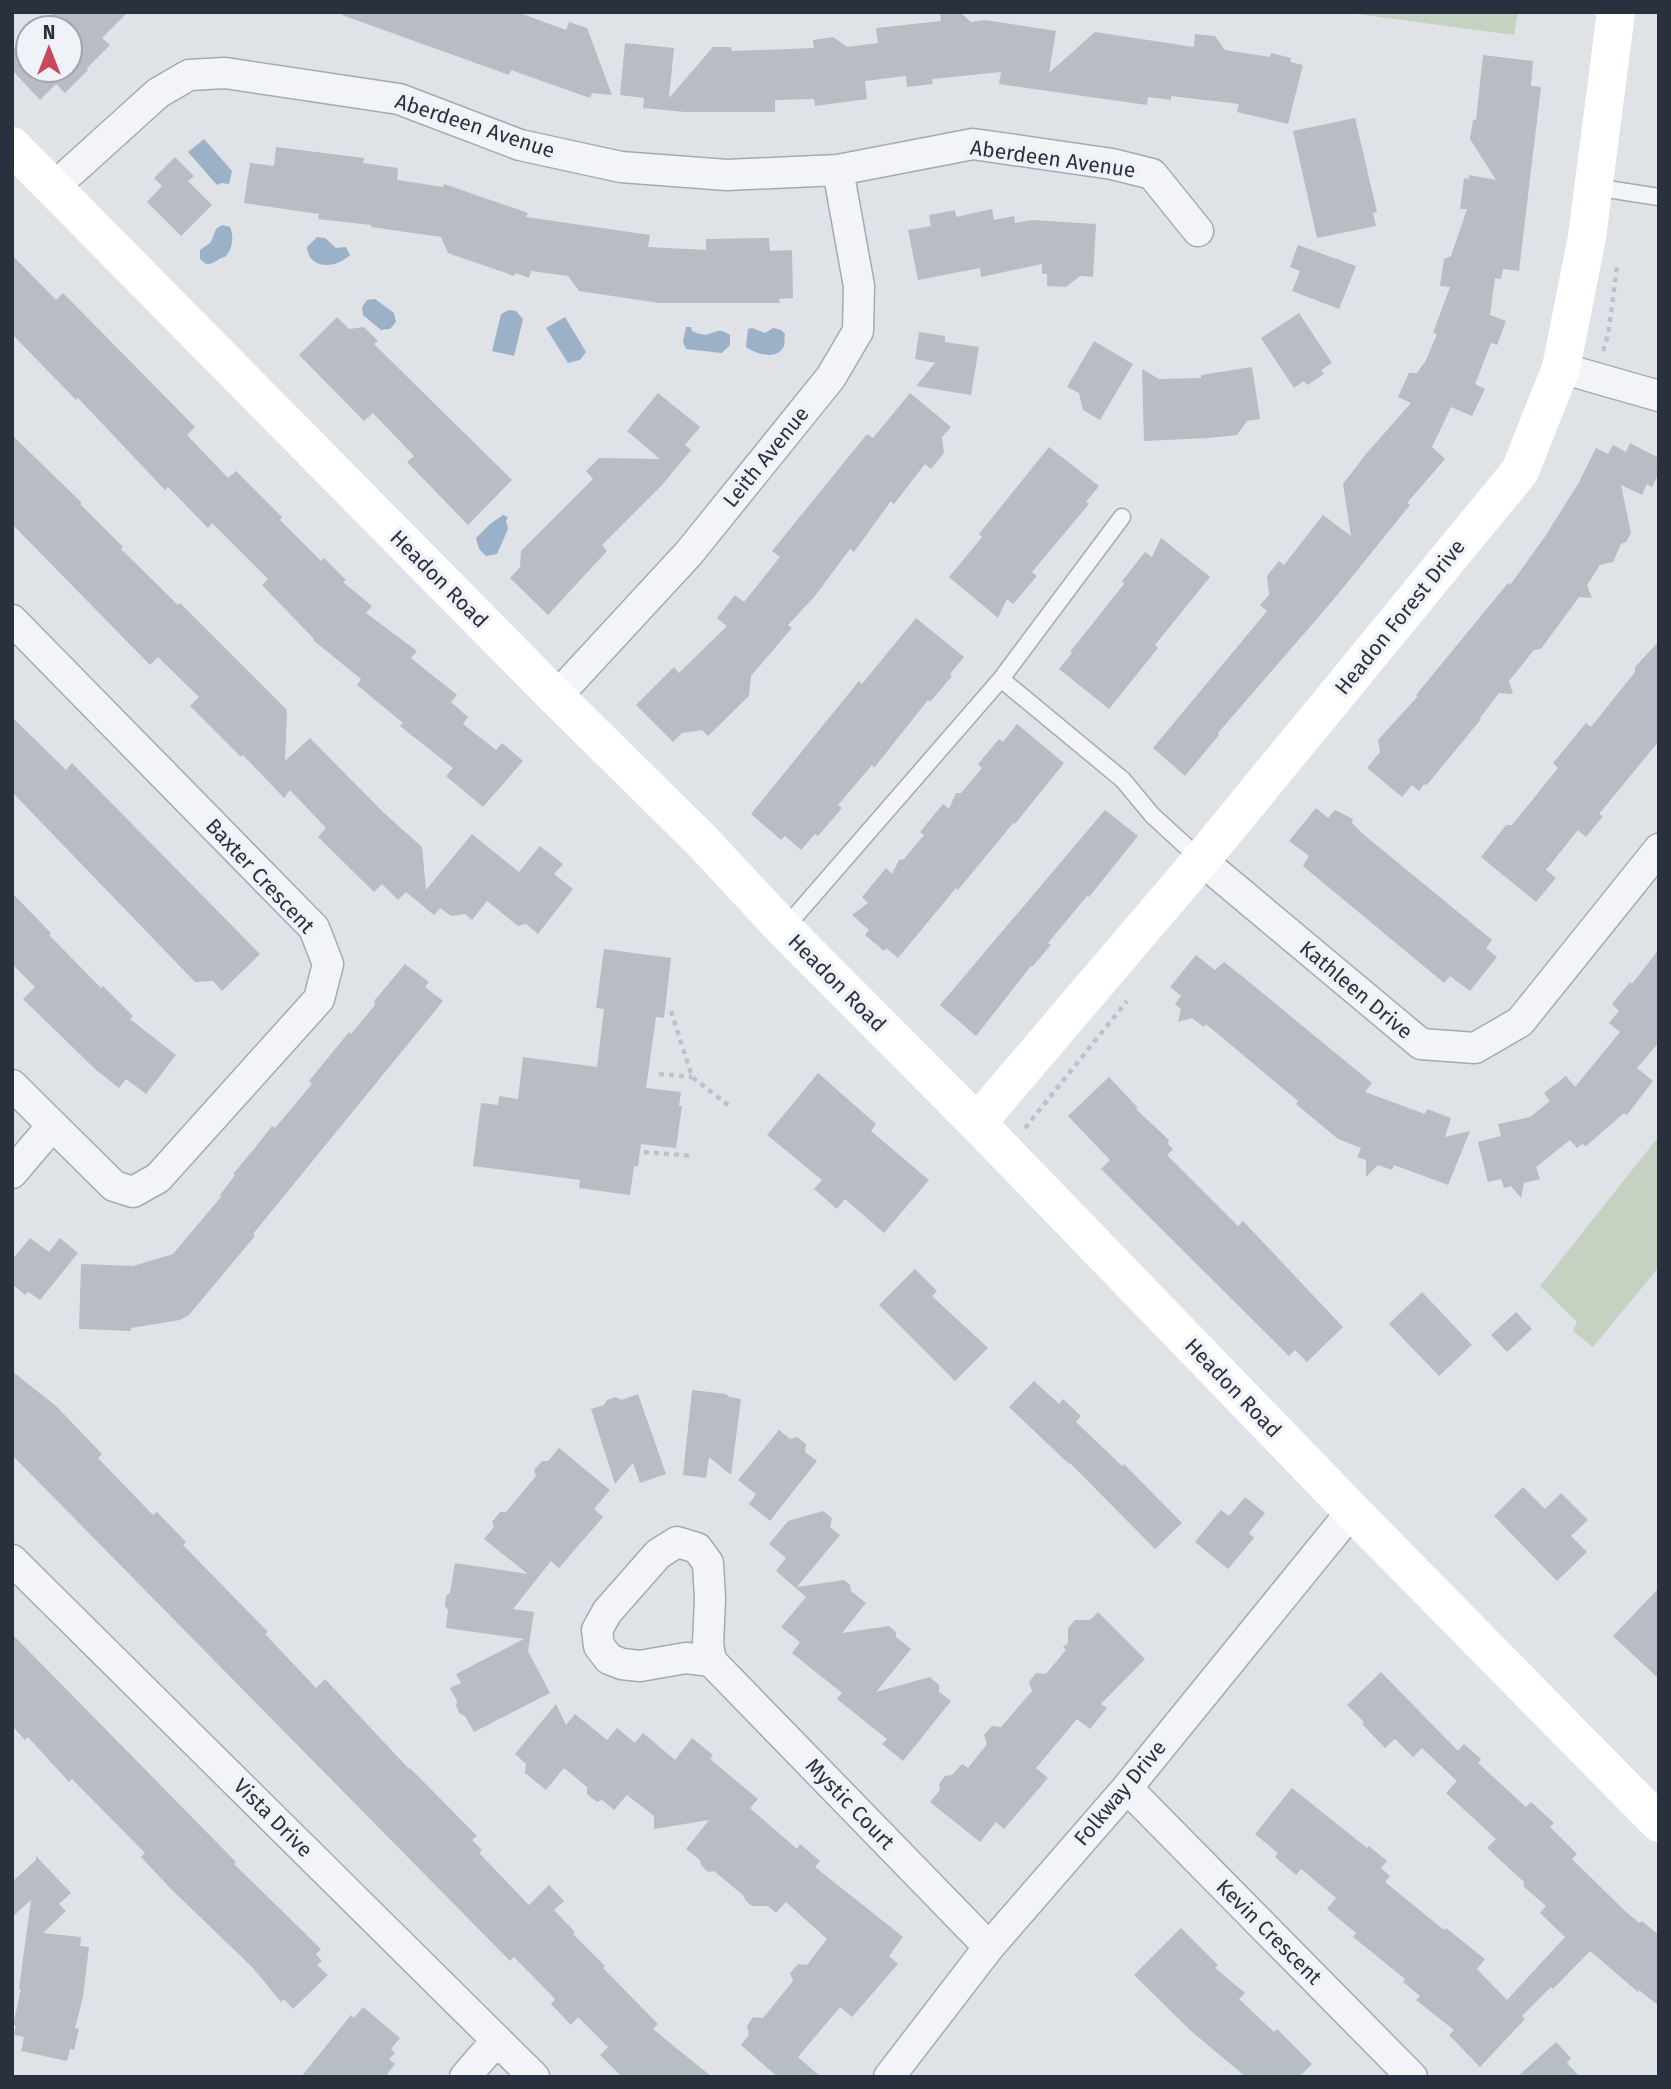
<svg xmlns="http://www.w3.org/2000/svg" width="1671" height="2089" viewBox="0 0 1671 2089" font-family="'Fira Sans',sans-serif">
	<rect width="100%" height="100%" fill="#dfe3e8"/>
	<path fill="#c5d2c1" d="M1342 12H1518L1514 35Z
		M1659 1136V1267L1593 1347 1573 1331 1577 1322 1540 1286Z"/>
	<path fill="#9bb1c7" d="M204 139 232 171 229 184 221 183 217 185 188 152Z
		M222 225 230 227C234 236 233 249 225 257 217 258 215 265 206 264L200 259V250L211 242 216 229Z
		M317 237 325 238 336 248 346 247 350 255C337 268 309 271 307 247Z
		M375 299 394 313 396 322 390 329 381 330 363 315 362 307 367 300Z
		M509 310 516 311 523 319 514 356 492 351 501 314Z
		M565 317 586 352 580 360 568 363 546 328Z
		M686 327H691L692 331C697 333 704 336 709 334 720 330 720 329 730 335V345L722 353 686 349 683 342Z
		M752 328 765 333 773 328 781 330 785 334C784 338 785 342 784 346 777 361 756 354 746 347L748 329Z
		M503 515 508 517 506 521 508 529 497 554 486 556 479 549 476 538 490 524Z"/>
	<path fill="#b7bcc5" d="M54 12H128L102 38 110 45 87 68 88 70 65 93 56 84 40 100 12 70V51L28 36V70H70V28H37Z
		M342 12H517L566 30 569 22 587 28 612 95 592 93 590 98 511 70 509 75 342 15Z
		M951 12H960L971 22 985 20 1056 31 1049 73 1095 32 1194 47 1195 34 1215 36 1225 50 1270 57 1271 53 1291 58 1290 62 1303 65 1288 124 1237 112 1239 104 1171 96V100L1148 97 1147 105 999 84 1001 72 932 79 933 84 907 87 906 76 865 81 867 99 815 106 814 99 775 100V112H685L643 108 644 98 620 95 625 43 674 48 669 98 713 47H731L732 51 814 48 813 40 833 37 847 47 878 43 876 28 941 21 940 13Z
		M1483 55 1533 61 1531 86 1541 87 1519 271 1503 269 1501 279 1495 278 1490 315 1506 321 1497 345 1491 343 1475 384 1485 389 1472 416 1451 407 1432 447 1445 459 1407 503 1410 505 1334 599 1218 733 1219 735 1185 776 1153 748 1267 611 1260 605 1269 595 1267 576 1279 561 1284 565 1323 515 1351 536 1343 484 1365 455 1411 403 1398 397 1409 373H1417L1426 360 1437 334 1433 333 1450 287 1440 286 1444 259 1451 256 1467 209H1460L1464 178 1469 179V175L1496 180 1470 139 1473 120H1476Z
		M1355 118 1377 212 1373 213 1376 226 1317 238 1293 131Z
		M276 147 364 158 363 163 398 168 397 180 443 187 444 184 528 213 526 217 650 235 648 247 706 250V239L769 238 770 251 792 250 793 298 779 299 780 303H659L579 291 568 276 531 271 529 278 516 273 514 276 448 253 441 237 371 227V225L318 219 319 214 244 203 250 163 274 166Z
		M175 157 194 176 188 181 212 205 181 236 147 202 162 186 154 178Z
		M992 209 994 220 1014 216 1015 223 1032 220 1096 224 1093 277 1080 276 1066 287 1047 286V274H1042V264L981 277 980 268 918 280 908 230 931 226 929 215 955 210 956 217Z
		M1298 245 1356 266 1339 309 1292 291 1300 271 1290 267Z
		M12 255 56 300 63 293 195 427 187 435 228 478 236 471 282 517 280 520 321 561 324 558 346 580 343 582 372 606 366 613 417 651 411 658 457 695 451 702 468 717 463 724 496 750 502 743 523 761 483 807 446 776 453 768 400 726 403 723 357 685 361 679 313 640 314 639 262 585 268 579 212 523 208 528 168 487 165 490 78 398 76 400 12 334Z
		M1299 313 1332 363 1321 370 1324 374 1307 385 1304 381 1294 388 1261 338Z
		M337 317 349 329 364 327 378 341 374 344 512 480 468 525 407 462 414 456 373 413 364 421 299 355Z
		M919 332 945 336V342L979 347 971 395 916 386 935 363 915 359Z
		M1094 341 1133 364 1100 420 1083 410 1079 393 1067 387Z
		M1252 367 1260 419 1247 421 1237 435 1209 438 1144 441 1142 369 1159 379 1201 378V375Z
		M658 393 700 427 685 445 691 450 662 485 602 545 607 551 548 615 510 578 520 567 521 551 593 479 586 471 599 458 660 459 627 431Z
		M910 393 951 427 942 437 944 453 931 469 925 464 894 504 891 501 854 552 850 549 815 596 788 625 792 628 751 676 749 696 708 736 702 730 682 733 673 742 636 705 674 667 679 673 727 626 717 618 735 595 744 602 780 557 772 551 867 434 873 438Z
		M12 435 82 503 80 504 123 547 121 549 178 605 180 603 287 710 285 761 310 738 384 813 422 847 426 890 472 834 519 872 540 846 563 864 554 874 573 889 538 934 526 924 518 926 487 901 472 920 465 914 451 916 440 908 434 915 406 892 398 900 382 884 374 892 318 837 326 828 290 790 284 798 243 755 241 757 190 706 199 697 158 657 150 665 12 524Z
		M1630 443 1659 458V473L1652 487 1647 484 1642 495 1621 485 1631 533 1626 542 1621 544 1613 562 1600 565 1587 585 1592 598 1579 597 1541 649 1534 650 1509 681 1513 694 1499 693 1480 718 1481 719 1427 785 1424 784 1419 791 1412 785 1402 797 1367 768 1380 752 1378 740 1418 696 1416 695 1508 583 1510 585 1544 538 1578 484 1596 448 1608 454 1613 445 1626 452Z
		M1049 447 1099 486 1086 502 1089 504 1032 572 1037 576 1013 604 1007 599 998 618 949 577 982 537 979 534Z
		M1161 538 1210 577 1155 645 1158 648 1109 709 1059 669 1072 653 1070 652 1124 584 1122 581 1145 552 1152 557Z
		M916 618 964 657 950 674 952 676 930 702 928 700 874 768 872 765 838 805 842 808 818 836 815 834 801 850 785 836 781 840 751 814 859 681 862 684Z
		M1659 641V741L1599 814 1603 816 1586 837 1578 830 1546 870 1556 878 1536 902 1481 857 1506 825H1512L1558 768 1553 763 1586 723 1591 727 1635 672V667Z
		M12 717 66 770 72 763 260 954 222 991 213 981 195 982 12 792Z
		M1017 724 1064 763 1015 824 1014 822 958 890 956 888 898 958 886 948 884 951 865 935 869 930 852 915 868 903 862 897 886 868 892 874 899 860 904 859 924 835 920 832 943 804 949 809 956 793H961L982 768 978 764 999 739 1003 742Z
		M1316 808 1328 818 1335 810 1353 819 1352 823 1363 834 1492 940 1486 948 1497 957 1470 991 1450 976 1444 983 1303 866 1309 856 1289 841Z
		M1105 810 1138 836 1089 897 1087 896 1048 943 1051 945 1032 967 1031 966 976 1036 940 1005Z
		M12 893 51 933 49 935 101 988 103 986 133 1016 130 1019 176 1055 146 1094 126 1079 119 1088 96 1070 23 999 35 987 12 964Z
		M604 949 671 958 664 1018 656 1017 646 1088 681 1092 679 1106H682L676 1148 641 1144 638 1167 634 1166 630 1195 579 1188 580 1180 473 1166 481 1103 498 1105 499 1096 518 1099 523 1057 597 1067 604 1009 596 1008Z
		M1659 949V1042L1637 1068 1653 1081 1627 1115 1624 1113 1586 1146 1582 1144 1577 1148 1570 1140 1536 1167 1540 1179 1524 1183 1521 1198 1511 1186 1504 1188 1501 1179 1488 1182 1478 1142 1501 1136 1498 1124 1530 1117 1550 1101 1544 1093 1566 1076 1575 1087 1620 1032 1609 1023 1619 1011 1612 1004 1630 982 1632 984Z
		M1196 955 1215 970 1224 962 1243 977 1372 1083 1365 1092 1425 1114 1427 1109 1451 1118 1445 1137 1470 1131 1448 1185 1394 1165 1392 1170 1378 1165 1366 1177V1160L1357 1157 1361 1148 1338 1139 1296 1104 1298 1101 1206 1024 1204 1027 1192 1018 1178 1022 1181 1009 1175 1004 1181 996 1170 987Z
		M405 964 429 982 425 987 443 1001 253 1234 255 1236 189 1315 180 1320 131 1328V1331L79 1329 81 1264 133 1266 173 1254 221 1197 220 1195 235 1175 233 1174 254 1149 272 1126 275 1128 312 1084 309 1081 349 1032 351 1034 375 1005 374 1001Z
		M818 1073 876 1124 871 1131 929 1180 884 1233 845 1199 837 1209 814 1189 822 1180 767 1135Z
		M1109 1077 1138 1108 1136 1109 1169 1140 1168 1144 1173 1149 1167 1155 1238 1226 1243 1221 1343 1327 1307 1362 1295 1350 1289 1356 1101 1169 1110 1160 1068 1116Z
		M30 1238 49 1252 60 1238 78 1253 40 1300 28 1292 25 1295 12 1284V1260Z
		M915 1269 937 1291 932 1296 988 1348 955 1381 879 1305Z
		M1422 1292 1472 1345 1439 1376 1389 1324Z
		M1516 1312 1532 1329 1507 1352 1491 1335Z
		M12 1371 56 1406 102 1454 98 1458 153 1515 157 1512 186 1542 183 1545 268 1632 265 1634 316 1688 325 1679 409 1769 410 1768 477 1836 472 1840 482 1850 479 1853 529 1905 549 1885 564 1901 554 1910 575 1932 573 1934 605 1966 603 1968 658 2024 653 2029 712 2077H622L600 2055 608 2047 578 2017 571 2025 551 2004 555 1999 514 1957 510 1961 12 1455Z
		M1034 1381 1059 1404 1063 1399 1081 1416 1076 1422 1122 1466 1124 1464 1182 1523 1155 1549 1070 1463 1069 1464 1009 1407Z
		M692 1390 726 1394 729 1397 741 1399 731 1475 709 1457 706 1478 683 1475Z
		M638 1394 666 1474 640 1483 633 1463 615 1484 591 1409 604 1405 607 1400 616 1397 621 1400Z
		M779 1430 790 1439 797 1437 806 1444 805 1452 817 1461 770 1521 749 1504 756 1494 738 1480Z
		M559 1448 610 1490 594 1509 603 1517 559 1568 551 1561 513 1609 534 1612 528 1651 550 1693 474 1732 465 1716 460 1714 456 1706 457 1701 450 1688 461 1683 456 1674 524 1639 446 1628 448 1610 445 1606 446 1596 450 1593 455 1563 528 1574 484 1539 494 1527 492 1522 500 1512H506L536 1476 534 1470 542 1461H548Z
		M1523 1487 1545 1509 1561 1493 1588 1520 1571 1536 1587 1552 1557 1581 1494 1516Z
		M1245 1497 1265 1513 1249 1533 1254 1538 1228 1569 1195 1542 1221 1510 1229 1516Z
		M823 1511 832 1518 830 1527 840 1535 797 1587 844 1580 850 1585 851 1591 866 1603 842 1633 889 1626 896 1632V1637L911 1649 876 1692 930 1677 939 1685V1692L951 1701 903 1761 882 1744 887 1739 837 1699 842 1693 792 1653 800 1642 781 1627 806 1597 776 1571 786 1558 769 1544 788 1521Z
		M1659 1588V1679L1613 1636Z
		M1098 1612 1145 1659 1101 1704 1107 1708 1090 1729 1077 1719 1036 1768 1048 1778 1004 1829 996 1822 980 1842 930 1802 940 1790 939 1784 945 1776 952 1775 962 1764 968 1768 987 1744 984 1735 992 1726 1001 1727 1032 1691 1029 1682 1036 1673 1046 1674 1066 1650 1063 1647 1068 1643V1628L1075 1620H1090Z
		M12 1634 236 1862 234 1864 321 1949 316 1954 322 1961 317 1965 328 1975 293 2009 284 1999 281 2002 253 1968 172 1890 141 1857 145 1853 72 1779 69 1782 28 1737 25 1740 12 1726Z
		M1381 1672 1458 1751 1464 1744 1481 1759 1478 1763 1526 1807 1531 1802 1554 1823 1550 1827 1577 1854 1572 1859 1624 1910 1639 1923 1642 1921 1659 1935V2006L1639 1990 1638 1992 1590 1951 1553 1989 1551 1987 1522 2016 1525 2019 1480 2067 1449 2035 1454 2030 1416 2000 1420 1996 1403 1982 1405 1979 1353 1937 1356 1933 1327 1909 1336 1898 1301 1869 1296 1875 1275 1857 1278 1853 1255 1834 1292 1788 1367 1848 1369 1846 1387 1861 1381 1868 1390 1876 1385 1882 1444 1930 1446 1928 1485 1959 1477 1969 1507 2000 1565 1937 1540 1913 1546 1906 1524 1887V1882L1487 1848 1496 1839 1446 1793 1457 1781 1422 1748 1413 1757 1395 1739 1385 1748 1362 1724 1364 1722 1347 1705Z
		M556 1704 566 1725 575 1714 607 1740 617 1728 635 1743 643 1733 675 1760 692 1738 713 1755 710 1759 758 1799 750 1808 797 1849 800 1844 820 1861 815 1867 903 1937 889 1956 898 1964 852 2017 840 2007 798 2057 821 2077H778L741 2045 749 2035 747 2026 753 2017 763 2018 793 1981 790 1973 798 1964 807 1965 827 1939 786 1902 776 1913 768 1906H752L745 1900 744 1896 714 1871 708 1872 701 1865 700 1860 686 1849 709 1820 654 1829V1816L627 1795 614 1810 602 1800 597 1802 587 1794V1787L564 1768 546 1790 525 1773 526 1764 515 1754Z
		M36 1856 71 1893 59 1904 66 1911 43 1933 81 1937 80 1946 89 1947 83 1997 75 2028 79 2029 74 2050 70 2049 67 2061 21 2051 24 2037 14 2035 16 2026 13 2025 21 1989H19L31 1900 12 1917V1882L36 1860Z
		M1181 1928 1218 1965 1215 1968 1245 1993 1239 1999 1274 2032 1277 2029 1312 2064 1299 2077H1246L1191 2031 1134 1975Z
		M363 2007 400 2038 391 2049 395 2053 389 2059 395 2064 385 2077H301L351 2015 354 2018Z
		M1556 2042 1571 2058 1567 2063 1580 2077H1517Z"/>
	<g fill="none" stroke-linecap="round" stroke-linejoin="round">
		<defs>
			<path id="lane" d="M1594 187 1659 197
				M1001 679 1123 780 1152 815 1201 860
				M784 929 1001 679 1122 517"/>
			<path id="street" d="M54 187 158 93 189 75 225 73 399 99 520 145 621 167 727 175 838 170 973 144 1112 164 1152 174 1198 231
				M1561 368 1659 396
				M12 620 314 928 328 964 319 999 158 1178 133 1192 114 1186 12 1085
				M556 697 689 553 831 377 858 331 859 286 838 170
				M1201 860 1421 1044 1475 1048 1520 1022 1659 849
				M12 1173 52 1126
				M12 1560 534 2077
				M711 1661 708 1644 710 1599 708 1563 697 1548 677 1542 658 1554 607 1612 597 1630 599 1646 609 1659 622 1664 640 1666 686 1658 711 1661 989 1947
				M1127 1788 1412 2077
				M465 2077 497 2040
				M889 2077 989 1947 1127 1788 1352 1511"/>
		</defs>
		<use href="#lane" stroke="#a5aab2" stroke-width="19"/>
		<use href="#street" stroke="#a5aab2" stroke-width="33"/>
		<path stroke="#bec1c7" stroke-width="4.5" stroke-dasharray="5 5" stroke-linecap="butt" d="M1603 351 1608 335 1617 267
			M671 1011 692 1077 732 1108
			M659 1074 692 1077
			M1025 1128 1127 1001
			M644 1152 694 1156"/>
		<use href="#lane" stroke="#f2f4f7" stroke-width="16"/>
		<use href="#street" stroke="#f2f4f7" stroke-width="30"/>
		<path stroke="#fff" stroke-width="38" d="M12 146 556 697 701 840 784 929 977 1123 1352 1511 1659 1823
			M977 1123 1201 860 1520 471 1561 368 1587 237 1616 12"/>
	</g>
	<g text-anchor="middle" dominant-baseline="central" stroke-width="7" stroke-linejoin="round" paint-order="stroke">
		<g font-size="21" fill="#29313f" stroke="#eff2f6">
			<text transform="translate(475 126) rotate(18)">Aberdeen Avenue</text>
			<text transform="translate(1053 159) rotate(8)">Aberdeen Avenue</text>
			<text transform="translate(766 457) rotate(-51)">Leith Avenue</text>
			<text transform="translate(439 579) rotate(45)">Headon Road</text>
			<text transform="translate(1400 617) rotate(-51)">Headon Forest Drive</text>
			<text transform="translate(260 876) rotate(47)">Baxter Crescent</text>
			<text transform="translate(837 983) rotate(45)">Headon Road</text>
			<text transform="translate(1356 990) rotate(40)">Kathleen Drive</text>
			<text transform="translate(1233 1388) rotate(46)">Headon Road</text>
			<text transform="translate(1120 1793) rotate(-50)">Folkway Drive</text>
			<text transform="translate(850 1804) rotate(46)">Mystic Court</text>
			<text transform="translate(273 1818) rotate(45)">Vista Drive</text>
			<text transform="translate(1269 1932) rotate(45)">Kevin Crescent</text>
		</g>
	</g>
	<rect width="1671" height="2089" fill="none" stroke="#29313f" stroke-width="28"/>
	<g transform="translate(49 49)"><circle r="33" fill="#eff2f6" stroke="#a0a5ad" stroke-width="2"/>
	<path d="M0-5L12 26L0 18L-12 26Z" fill="#ca485d"/>
	<text y="-10" font-size="19" font-weight="bold" text-anchor="middle" fill="#29313f">N</text>
	</g>
</svg>
